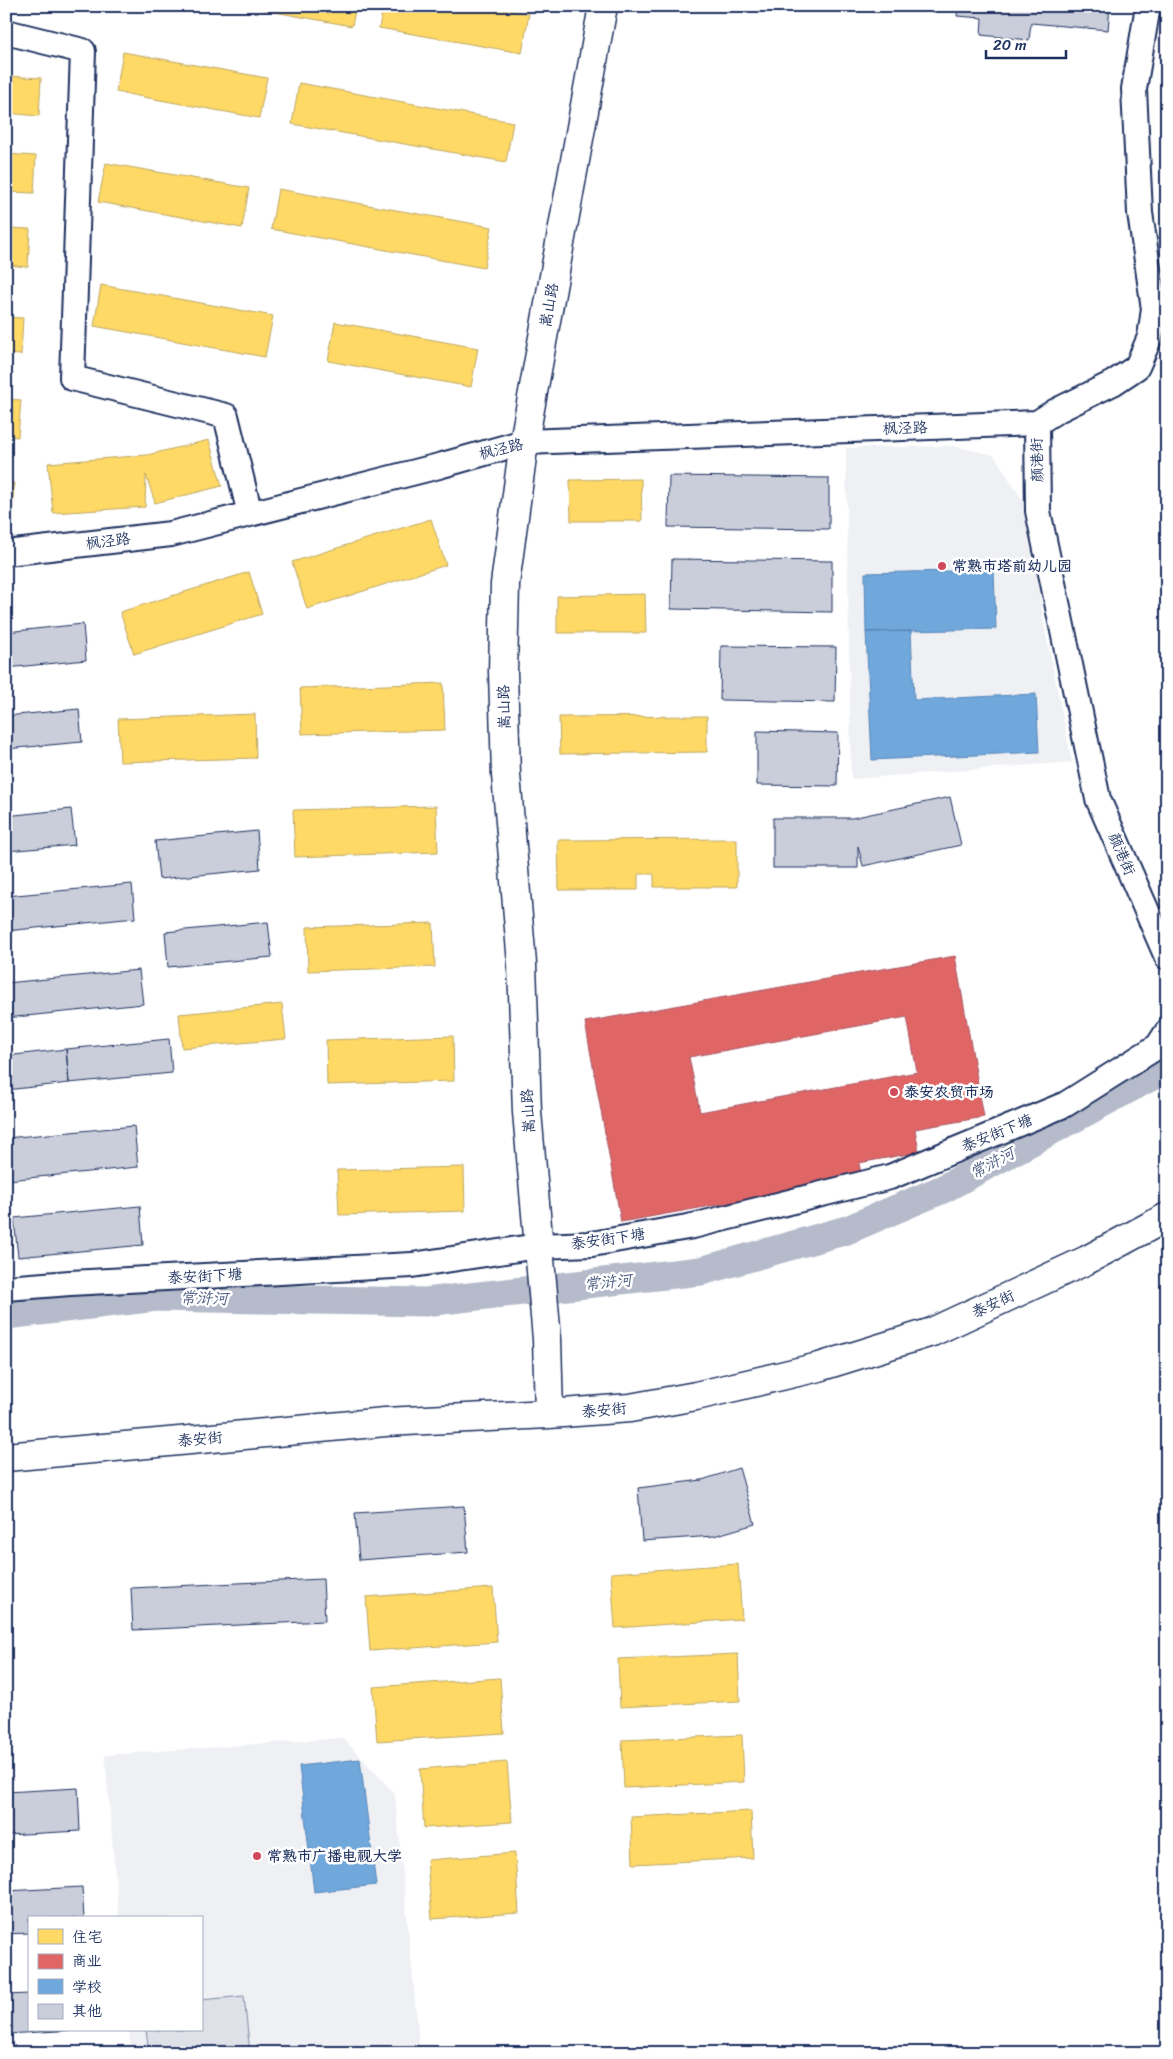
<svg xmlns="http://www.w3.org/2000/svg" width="1173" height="2059" viewBox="0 0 1173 2059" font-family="Sriracha,'LXGW WenKai TC',sans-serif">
	<rect width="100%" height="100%" fill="#fff"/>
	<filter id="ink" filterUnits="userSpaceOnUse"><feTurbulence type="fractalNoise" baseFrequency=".02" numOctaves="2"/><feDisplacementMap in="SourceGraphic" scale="10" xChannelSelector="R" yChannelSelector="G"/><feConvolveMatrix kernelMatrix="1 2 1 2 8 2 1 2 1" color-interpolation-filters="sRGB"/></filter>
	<g filter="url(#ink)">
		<path fill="#eff0f4" d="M953 446 994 455 1028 509 1044 624 1072 762 851 779 846 448Z
			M343 1738 395 1794 420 2053H131L129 2030H201V1918H119L105 1755Z"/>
		<path fill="#dee1e7" stroke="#7c88a2" d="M244 1996 250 2053H149L146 2030H201V2000Z"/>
		<path fill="#ffd966" stroke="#bba664" d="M241 6H356L352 26Z
			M383 6H484L529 14 522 53 379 28Z
			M123 52 267 78 259 118 116 92Z
			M6 76 41 78 39 116 6 113Z
			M299 83 513 122 506 162 292 124Z
			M6 154 36 156 34 193 6 192Z
			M106 163 249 188 242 228 98 202Z
			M278 189 492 227 484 268 271 229Z
			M6 228 30 229 28 267 6 265Z
			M101 285 273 316 265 357 94 326Z
			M6 317 23 318 21 355 6 354Z
			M335 322 478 348 471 387 328 361Z
			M6 399 21 400 18 437 6 436Z
			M209 440 222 486 155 503 146 475 145 507 53 513 48 463 147 455Z
			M641 479 642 521H571L570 480Z
			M6 483H14L12 521H6Z
			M431 519 446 565 307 609 292 562Z
			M249 572 262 614 134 654 120 612Z
			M645 594 646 633H557V596Z
			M443 683 445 730 302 734 300 688Z
			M255 714 256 758 120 762 118 719Z
			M707 716V752L560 754 559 717Z
			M436 806 438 852 295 857 293 810Z
			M737 839V887H654V874H638V890H559L558 840Z
			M433 923 435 967 308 971 307 927Z
			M282 1004 286 1039 182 1048 179 1014Z
			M453 1036 454 1081 327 1085 326 1040Z
			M464 1167 465 1211 339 1215 337 1170Z
			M738 1564 742 1619 615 1628 611 1573Z
			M493 1588 497 1642 370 1651 366 1597Z
			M738 1654 740 1701 620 1707 618 1659Z
			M500 1678 504 1733 377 1741 373 1687Z
			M742 1735 744 1782 624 1788 622 1740Z
			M507 1762 512 1822 424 1828 420 1769Z
			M751 1811 753 1858 633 1864 631 1817Z
			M515 1853 519 1913 432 1919 427 1860Z"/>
		<path fill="#e06666" stroke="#a55664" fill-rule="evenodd" d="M955 956 984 1117 915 1129 919 1152 859 1163 862 1179 621 1222 585 1022ZM907 1017 917 1072 700 1112 689 1057Z"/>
		<path fill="#6fa8dc" stroke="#5684b6" d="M994 570 996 629 866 632 865 573Z
			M911 631 914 700 1036 694 1039 752 872 760 866 632Z
			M360 1759 376 1885 314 1892 299 1766Z"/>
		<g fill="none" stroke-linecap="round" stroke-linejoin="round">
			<path stroke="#b5bbca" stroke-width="29" d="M6 1315 156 1297 425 1302 701 1271 847 1230 943 1189 1167 1068"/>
		</g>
		<path fill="#caceda" stroke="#1b2f5e" d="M958 6H1110L1108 30 1031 23 1029 40 981 35 982 18 957 16Z
			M669 476 829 478V529L668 527Z
			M672 559 832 561V612L671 609Z
			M83 624 86 660 6 668V632Z
			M721 646 836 647 835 702 720 700Z
			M79 709 82 742 6 749V716Z
			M757 731 838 733 837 786 757 785Z
			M950 797 961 845 863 866 858 846V868H773V818H852Z
			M71 809 75 845 6 851V816Z
			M257 831 260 869 159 879 155 841Z
			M132 884 135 918 6 931V896Z
			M268 922 272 957 168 967 165 932Z
			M139 970 143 1004 6 1018V983Z
			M169 1039 172 1073 69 1083 66 1049Z
			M66 1049 69 1083 6 1090V1056Z
			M134 1126 138 1167 8 1180 6 1138Z
			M140 1206 143 1245 18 1257 14 1218Z
			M739 1468 755 1524 714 1536 642 1541 638 1488 702 1480Z
			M464 1506 468 1552 359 1560 355 1513Z
			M323 1579 325 1621 133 1630 131 1588Z
			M78 1788 80 1831 6 1835V1792Z
			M82 1887 84 1918H29V1933L6 1934V1891Z
			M29 1994V2030H75L6 2034V1995Z"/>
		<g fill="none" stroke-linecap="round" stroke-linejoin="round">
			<defs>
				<path id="minor" d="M1148 6 1134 89 1140 213 1154 309 1150 337 1137 367 1113 383 1056 411 1037 423 1038 511 1098 799 1167 957
					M6 32 83 51 72 378 226 416 250 514
					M6 553 171 534 439 466 524 442 1037 423
					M6 1288 70 1283 412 1265 538 1246 592 1244 693 1226 890 1177 1066 1104 1158 1046 1167 1032"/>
				<path id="tertiary" d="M549 1414 547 1339 527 1112 522 964 506 775 503 672 505 584 524 442 603 6
					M6 1457 385 1422 549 1414 630 1408 696 1396 819 1367 932 1332 1087 1260 1167 1217"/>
			</defs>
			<use href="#minor" stroke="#1b2f5e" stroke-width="28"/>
			<use href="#tertiary" stroke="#1b2f5e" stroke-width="31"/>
			<use href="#minor" stroke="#fff" stroke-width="24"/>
			<use href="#tertiary" stroke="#fff" stroke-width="28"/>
		</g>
	</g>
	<g fill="#d1495b" stroke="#fff" stroke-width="2">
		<circle cx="942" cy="566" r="5"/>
		<circle cx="894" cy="1092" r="5"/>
		<circle cx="257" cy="1856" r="5"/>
	</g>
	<g text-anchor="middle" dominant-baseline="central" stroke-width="5" stroke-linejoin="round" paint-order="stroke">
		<g font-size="15" fill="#1b2f5e" stroke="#fff">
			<text transform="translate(549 305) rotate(-80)">嵩山路</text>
			<text transform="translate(905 428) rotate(-2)">枫泾路</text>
			<text transform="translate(501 449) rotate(-14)">枫泾路</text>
			<text transform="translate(1037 460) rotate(-91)">颜港街</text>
			<text transform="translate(108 541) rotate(-7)">枫泾路</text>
			<text transform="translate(504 707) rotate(-91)">嵩山路</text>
			<text transform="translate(1122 854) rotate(67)">颜港街</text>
			<text transform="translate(528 1111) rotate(-93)">嵩山路</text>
			<text transform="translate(997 1133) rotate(-22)">泰安街下塘</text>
			<text transform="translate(608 1239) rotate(-8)">泰安街下塘</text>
			<text transform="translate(205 1276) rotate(-3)">泰安街下塘</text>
			<text transform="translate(993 1304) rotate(-25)">泰安街</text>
			<text transform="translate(604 1410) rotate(-5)">泰安街</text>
			<text transform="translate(200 1439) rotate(-5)">泰安街</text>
		</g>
		<g font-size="15" font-weight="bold" fill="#1b2f5e" stroke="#fff" text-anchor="start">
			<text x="952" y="566">常熟市塔前幼儿园</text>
			<text x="904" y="1092">泰安农贸市场</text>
			<text x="267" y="1856">常熟市广播电视大学</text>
		</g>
		<g font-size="16" font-style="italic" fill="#49597e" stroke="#fff">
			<text transform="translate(992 1163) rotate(-28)">常浒河</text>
			<text transform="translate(608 1282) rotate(-6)">常浒河</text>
			<text transform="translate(204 1298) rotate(1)">常浒河</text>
		</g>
	</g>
	<rect width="1173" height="2059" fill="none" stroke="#fff" stroke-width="25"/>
	<rect x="12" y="12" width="1148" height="2034" fill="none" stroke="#1b2f5e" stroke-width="2" filter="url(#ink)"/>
	<rect x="28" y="1916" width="175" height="115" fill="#ffffff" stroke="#a4acbf"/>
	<rect x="38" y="1929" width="25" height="15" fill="#ffd966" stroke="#a4acbf"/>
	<text x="72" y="1942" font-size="15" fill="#1b2f5e">住宅</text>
	<rect x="38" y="1954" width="25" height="15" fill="#e06666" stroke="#a4acbf"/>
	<text x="72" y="1966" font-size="15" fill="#1b2f5e">商业</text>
	<rect x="38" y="1979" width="25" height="15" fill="#6fa8dc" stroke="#a4acbf"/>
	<text x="72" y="1992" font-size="15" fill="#1b2f5e">学校</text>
	<rect x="38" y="2004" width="25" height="15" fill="#caceda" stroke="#a4acbf"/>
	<text x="72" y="2016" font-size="15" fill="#1b2f5e">其他</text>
	<path d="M986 50v8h80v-8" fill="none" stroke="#1b2f5e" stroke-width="2.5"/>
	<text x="993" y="50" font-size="15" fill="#1b2f5e" stroke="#ffffff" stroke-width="4" paint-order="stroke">20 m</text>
</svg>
